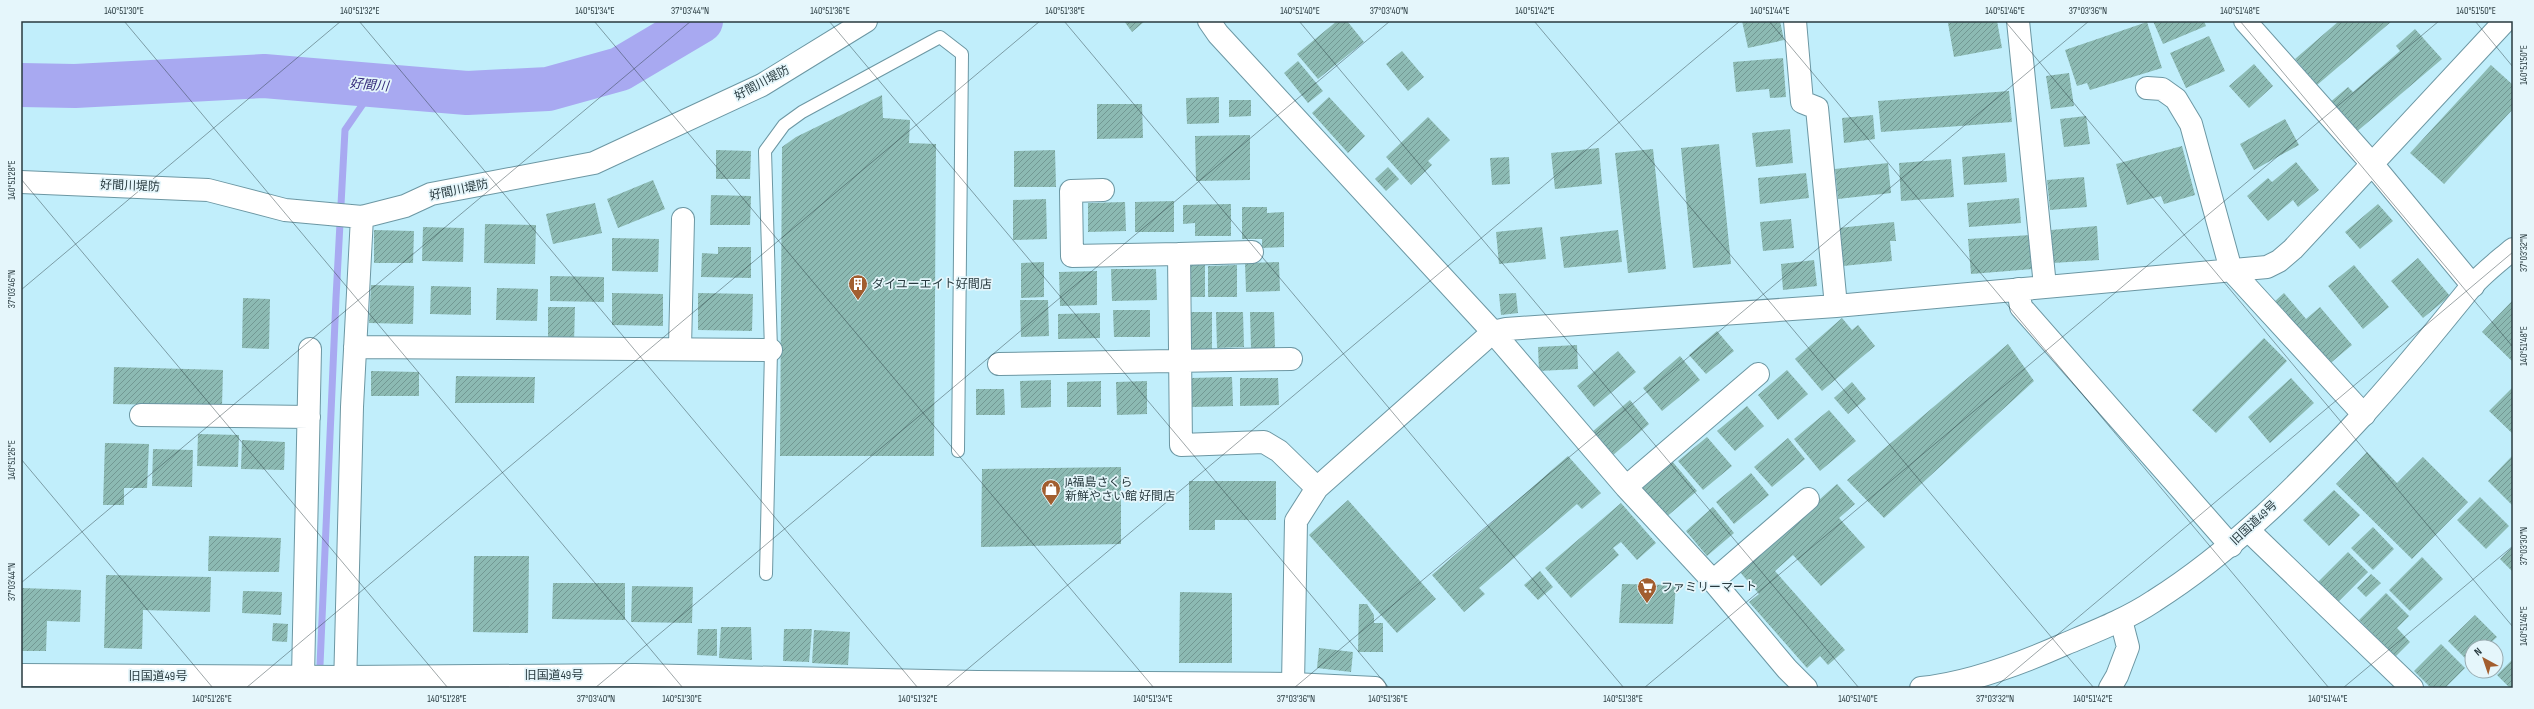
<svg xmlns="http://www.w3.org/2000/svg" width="2534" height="709" viewBox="0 0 2534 709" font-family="'Sofia Sans Condensed','Noto Sans JP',sans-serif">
	<defs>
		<pattern id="building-hatch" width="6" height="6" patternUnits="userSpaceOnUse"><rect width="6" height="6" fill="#8cbab3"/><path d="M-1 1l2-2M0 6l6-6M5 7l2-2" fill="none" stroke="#729893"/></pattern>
	</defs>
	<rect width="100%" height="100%" fill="#c1eefb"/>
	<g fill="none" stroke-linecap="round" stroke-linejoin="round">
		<path stroke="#a8a9f1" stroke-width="7" d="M319 688 336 298 345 130 376 85"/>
		<path stroke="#a8a9f1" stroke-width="44" d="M21 85 75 86 264 76 467 93 548 89 620 69 701 21"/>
	</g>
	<path fill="url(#building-hatch)" d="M1124 21H1145L1132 32Z
		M1337 21H1347L1364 42 1318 79 1297 54Z
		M1742 21H1780L1784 40 1748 48Z
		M1960 21H1997L2002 48 1954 57 1948 23Z
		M2153 21H2204L2206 26 2163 44Z
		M2339 21H2392L2317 85 2295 59Z
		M2147 22 2162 68 2090 90 2087 83 2077 86 2065 50Z
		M2415 29 2442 59 2354 134 2328 104 2348 87 2353 92 2400 51 2396 46Z
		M2209 36 2225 71 2186 88 2170 53Z
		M1402 51 1424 77 1408 91 1386 64Z
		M1783 58 1786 97 1770 98 1769 89 1736 92 1733 62Z
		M1298 61 1323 91 1308 103 1284 73Z
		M2254 64 2273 86 2249 108 2229 86Z
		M2491 65 2513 85V109L2444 184 2410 153Z
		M2069 73 2074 106 2051 109 2046 76Z
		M2009 91 2012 122 1881 132 1878 101Z
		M882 95 883 118 910 120 909 143 936 144 934 456H780L782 147 796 137Z
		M1219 97V123L1187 124 1186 98Z
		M1329 97 1365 136 1348 153 1312 113Z
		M1229 100H1251V116L1229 117Z
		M1097 104H1142L1143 138 1097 139Z
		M1873 115 1875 139 1844 143 1842 118Z
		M2086 116 2090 144 2064 147 2060 119Z
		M1428 117 1450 140 1428 161 1432 165 1411 185 1386 157Z
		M2285 119 2299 145 2254 170 2240 144Z
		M1790 129 1793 163 1756 167 1752 133Z
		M1250 135V180L1196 181 1195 136Z
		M1719 144 1731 264 1693 268 1681 148Z
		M2182 146 2195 195 2164 204 2161 196 2127 205 2116 164Z
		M1599 148 1602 184 1555 189 1551 153Z
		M1653 149 1666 269 1628 273 1615 153Z
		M716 150 751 151 750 179H716Z
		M1055 150 1056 187H1014V151Z
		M2005 153 2007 182 1964 185 1962 157Z
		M1509 157 1510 184 1492 185 1490 158Z
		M1951 159 1954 197 1901 201 1899 163Z
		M2296 162 2319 190 2298 207 2293 200 2268 221 2247 196 2268 178 2272 182Z
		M1888 163 1891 193 1838 199 1835 169Z
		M1388 167 1399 179 1386 191 1375 179Z
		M1806 173 1809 198 1760 204 1758 178Z
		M2084 177 2087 207 2050 210 2047 180Z
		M653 180 665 209 618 228 607 199Z
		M711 195 751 196 750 225H710Z
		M2019 198 2021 223 1969 227 1967 203Z
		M1046 199 1047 239 1013 240V200Z
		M1174 201V232H1135V202Z
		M1125 202 1126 231 1088 232V203Z
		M595 203 602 233 553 244 546 214Z
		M1231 204V236H1195V223L1183 224V205Z
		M2378 204 2393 221 2360 249 2345 232Z
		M1242 207H1267V213L1284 212V247L1262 248V239H1242Z
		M1791 219 1794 248 1763 251 1760 222Z
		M1894 222 1896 241H1890L1892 261 1843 266 1839 228Z
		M485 224 536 225 535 264 484 263Z
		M2097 226 2099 260 2053 263 2051 230Z
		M423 227 464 228 463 262 422 261Z
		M1542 227 1546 259 1499 264 1496 232Z
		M374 230 414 231 413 263H374Z
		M1618 230 1622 262 1564 268 1560 237Z
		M2031 235 2033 269 1971 274 1968 239Z
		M612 238 659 239 658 272 612 271Z
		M718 247H751V278L701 277 702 253 718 254Z
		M2418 258 2450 296 2423 318 2391 281Z
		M1814 260 1817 286 1783 290 1781 264Z
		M1044 262V297L1021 298V263Z
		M1279 262 1280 291 1246 292 1245 263Z
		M1205 264V297H1188L1187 265Z
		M1237 265V297H1208V266Z
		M2354 265 2389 307 2363 329 2328 286Z
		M1111 269H1156L1157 300 1112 301Z
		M1097 271V305L1060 306 1059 272Z
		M550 276 604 277V302L550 301Z
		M371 285 414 286 413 324 369 323Z
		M431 286 471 287V315L430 314Z
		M497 288 538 289 537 321 496 320Z
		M612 293 663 294V326L612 325Z
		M698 293 753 294 752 331 698 330Z
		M1516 293 1518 313 1501 315 1499 294Z
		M2284 293 2306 319 2320 307 2352 345 2327 366 2274 302Z
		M243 298 270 299 269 349 242 348Z
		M1020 300H1048L1049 336 1021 337Z
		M2513 300V362L2482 332Z
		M548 307H575L574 343 548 342Z
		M1113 310H1150V337H1114Z
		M1188 312H1212V350H1188Z
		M1216 312H1243L1244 347 1217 348Z
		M1250 312H1274L1275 348H1251Z
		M1100 313V338L1058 339V314Z
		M1842 318 1852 330 1858 325 1875 346 1822 391 1795 359Z
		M1717 331 1734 351 1706 374 1689 355Z
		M2264 338 2287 361 2216 433 2192 410Z
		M2008 344 2034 381 1884 518 1847 480Z
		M1577 345 1578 369 1539 371 1538 347Z
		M1618 351 1636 372 1594 407 1577 386Z
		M1680 356 1700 380 1662 411 1643 388Z
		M114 367 223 370 222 406 113 404Z
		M1787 370 1808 394 1778 420 1758 395Z
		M371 371 419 372V396H371Z
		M456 376 535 377 534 403H455Z
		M1232 377 1233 406 1192 407 1191 378Z
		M1240 378H1278L1279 405 1240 406Z
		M2291 378 2314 403 2270 443 2248 417Z
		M1051 380V407L1021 408 1020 381Z
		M1101 381V407H1067V382Z
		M1147 381V414L1117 415 1116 382Z
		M1852 382 1866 399 1848 414 1834 398Z
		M2513 387V434L2489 411Z
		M976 389H1004L1005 415H976Z
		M1630 400 1649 424 1612 456 1592 432Z
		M1747 406 1764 426 1735 451 1717 431Z
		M1829 410 1856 441 1820 471 1794 439Z
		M198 434 239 435 238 467 197 466Z
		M1707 437 1732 466 1703 490 1678 461Z
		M1788 438 1805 459 1772 487 1754 467Z
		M242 440 285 442 284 470 241 469Z
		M105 443 149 444 147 488H124V505H103Z
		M153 449 193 450 192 487 152 486Z
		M2367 452 2397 483 2423 457 2468 502 2412 559 2336 484Z
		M2513 455V504L2512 505 2488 481Z
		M1568 456 1601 493 1582 509 1577 504 1479 588 1485 594 1464 612 1432 575Z
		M1672 461 1697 491 1665 518 1640 488Z
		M1121 467V544L981 547 982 469Z
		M1751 473 1769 495 1734 524 1716 502Z
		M1189 481H1276V520H1215V530H1189Z
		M1837 484 1855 504 1839 518 1865 547 1821 586 1793 555 1775 571 1845 650 1828 665 1820 656 1807 668 1749 602 1759 594 1739 571Z
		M2334 490 2360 515 2329 546 2303 520Z
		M2480 497 2509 526 2486 549 2457 520Z
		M1348 500 1436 599 1397 633 1309 535Z
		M1621 503 1656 543 1637 560 1621 542 1613 548 1619 555 1571 598 1545 568Z
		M1713 507 1734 533 1707 556 1686 531Z
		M2373 527 2394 549 2373 570 2351 548Z
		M209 536 281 538 279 572 208 571Z
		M2513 546V572L2500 559Z
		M2348 552 2368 572 2337 603 2317 583Z
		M474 556H529L528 633 473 632Z
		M2422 557 2443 579 2410 611 2389 590Z
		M1540 571 1553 587 1538 600 1524 585Z
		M2371 574 2381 583 2366 597 2357 588Z
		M106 575 211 577 210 612 143 610 142 649 104 648Z
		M553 583H625V620L552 619Z
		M1622 584 1676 585 1673 624 1619 623Z
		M632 586 693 587 692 623 631 622Z
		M21 588 81 590 80 622 47 621 46 651H21Z
		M243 591 282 592 281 615 242 613Z
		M1180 592 1232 593V663H1179Z
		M2386 593 2409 616 2397 628 2410 642 2395 657 2359 620Z
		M1359 604H1367L1374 615V623H1383V652H1358Z
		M2475 615 2497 637 2486 647H2472V661L2470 663 2448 641Z
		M273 623 288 624 287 642 272 641Z
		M721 627H751L752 660 719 658Z
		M698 629H717V656L697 655Z
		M784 629H812L809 662 783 661Z
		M814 630 850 632 848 665 812 663Z
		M2441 644 2465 668 2445 688H2431L2414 671Z
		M1319 648 1353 652 1351 672 1317 668Z
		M2513 659V688H2510L2497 675Z"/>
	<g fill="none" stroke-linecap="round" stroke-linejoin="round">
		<defs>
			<path id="service" d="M766 574 771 350 765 151 784 125 802 112 940 37 962 54 958 451"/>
			<path id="minor" d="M1209 21 1218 34 1493 332 1626 487 1713 581 1787 669 1806 688
				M1795 21 1802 102 1817 108 1836 306
				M2018 21 2045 286
				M2245 21 2373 165 2473 286
				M2147 88 2162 89 2176 99 2191 124 2231 270 2364 415
				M21 182 208 190 285 210 362 217 405 206 431 194 594 163 762 85 866 21
				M1103 190 1071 191 1072 256 1179 254 1181 445 1264 442 1279 451 1317 488
				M1179 254 1252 252
				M2018 289 2021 307 2231 546
				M355 347 771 350
				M680 348 683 219
				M999 364 1291 359
				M141 415 309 417
				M1626 487 1758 374
				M2248 530 2412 688
				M1713 581 1808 499
				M303 677 310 349
				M345 688 352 407 362 217
				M1296 688 1293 684 1296 521 1317 488 1493 332 1506 329 1836 306 2267 267 2279 261 2293 249 2505 21
				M2110 688 2117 676 2128 647 2121 620"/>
			<path id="tertiary" d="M21 675 346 677 635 675 977 682 1293 684 1375 688
				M1921 688C1970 683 2020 664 2065 644 2096 631 2127 619 2154 601 2233 551 2300 483 2363 415 2401 374 2436 330 2471 287 2483 273 2499 261 2513 249"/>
		</defs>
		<use href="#service" stroke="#6c97a3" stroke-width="14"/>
		<use href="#minor" stroke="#6c97a3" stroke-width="24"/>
		<use href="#tertiary" stroke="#6c97a3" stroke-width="24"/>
		<use href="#service" stroke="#fff" stroke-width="12"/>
		<use href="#minor" stroke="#fff" stroke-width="22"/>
		<use href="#tertiary" stroke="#fff" stroke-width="22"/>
	</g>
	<path fill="none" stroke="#283a3f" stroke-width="1" stroke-opacity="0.45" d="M124 21 683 688M359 21 918 688M594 21 1154 688M829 21 1389 688M1064 21 1624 688M1299 21 1859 688M1534 21 2094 688M1769 21 2329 688M2005 21 2513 627M2240 21 2513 347M2475 21 2513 67M21 179 448 688M21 290 341 21M21 459 213 688M21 583 691 21M246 688 1040 21M595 688 1390 21M945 688 1740 21M1294 688 2089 21M1644 688 2439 21M1994 688 2513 252M2343 688 2513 546"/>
	<defs>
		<symbol id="building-pin" viewBox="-11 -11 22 30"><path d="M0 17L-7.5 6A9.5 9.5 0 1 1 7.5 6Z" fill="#a25e2f" stroke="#e5f6fb"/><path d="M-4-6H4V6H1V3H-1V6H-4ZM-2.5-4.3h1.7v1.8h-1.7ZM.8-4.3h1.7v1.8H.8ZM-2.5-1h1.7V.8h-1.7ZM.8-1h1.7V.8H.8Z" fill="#fff"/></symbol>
		<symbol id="shop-pin" viewBox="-11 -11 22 30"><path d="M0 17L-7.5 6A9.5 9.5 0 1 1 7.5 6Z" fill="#a25e2f" stroke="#e5f6fb"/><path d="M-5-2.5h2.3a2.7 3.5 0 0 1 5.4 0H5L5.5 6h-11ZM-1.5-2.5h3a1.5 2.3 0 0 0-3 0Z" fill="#fff"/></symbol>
		<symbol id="supermarket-pin" viewBox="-11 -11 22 30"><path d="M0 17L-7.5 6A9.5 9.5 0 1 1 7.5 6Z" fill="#a25e2f" stroke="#e5f6fb"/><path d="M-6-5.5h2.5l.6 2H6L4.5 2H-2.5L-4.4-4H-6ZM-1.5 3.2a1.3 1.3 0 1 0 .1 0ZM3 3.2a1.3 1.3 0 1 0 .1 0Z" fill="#fff"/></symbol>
	</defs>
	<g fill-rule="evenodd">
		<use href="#building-pin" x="847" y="273" width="22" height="30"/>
		<use href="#shop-pin" x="1040" y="478" width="22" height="30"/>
		<use href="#supermarket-pin" x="1636" y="576" width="22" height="30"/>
	</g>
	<g text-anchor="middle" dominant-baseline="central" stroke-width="3.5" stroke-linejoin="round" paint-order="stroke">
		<g font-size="12" fill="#283a3f" stroke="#e5f6fb">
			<text transform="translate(762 83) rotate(-28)">好間川堤防</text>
			<text transform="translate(130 186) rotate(2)">好間川堤防</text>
			<text transform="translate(459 190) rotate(-12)">好間川堤防</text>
			<text transform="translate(2254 523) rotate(-43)">旧国道49号</text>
			<text x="554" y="675">旧国道49号</text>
			<text x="158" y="676">旧国道49号</text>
		</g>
		<g font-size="12" fill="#283a3f" stroke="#e5f6fb" text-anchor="start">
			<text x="872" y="284">ダイユーエイト好間店</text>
			<text x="1065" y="482">JA福島さくら<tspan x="1065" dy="14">新鮮やさい館 好間店</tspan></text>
			<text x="1661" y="587">ファミリーマート</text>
		</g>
		<g font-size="13" font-style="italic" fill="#332879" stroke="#e5f6fb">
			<text transform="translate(369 85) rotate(5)">好間川</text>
		</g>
	</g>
	<rect width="2534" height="709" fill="none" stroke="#e5f6fb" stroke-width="44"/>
	<g transform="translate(2484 659) rotate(320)"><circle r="19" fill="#e5f6fb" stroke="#99abb0"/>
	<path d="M0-3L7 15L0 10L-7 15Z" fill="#a25e2f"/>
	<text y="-6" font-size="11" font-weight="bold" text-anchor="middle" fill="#283a3f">N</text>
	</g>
	<rect x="22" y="22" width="2490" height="665" fill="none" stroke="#283a3f" stroke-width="1.5"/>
	<g font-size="10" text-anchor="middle" fill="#283a3f">
		<text x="124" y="14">140°51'30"E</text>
		<text x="360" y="14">140°51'32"E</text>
		<text x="595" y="14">140°51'34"E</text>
		<text x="690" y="14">37°03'44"N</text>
		<text x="830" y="14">140°51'36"E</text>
		<text x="1065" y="14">140°51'38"E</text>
		<text x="1300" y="14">140°51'40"E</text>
		<text x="1389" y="14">37°03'40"N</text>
		<text x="1535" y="14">140°51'42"E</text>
		<text x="1770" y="14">140°51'44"E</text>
		<text x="2005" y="14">140°51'46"E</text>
		<text x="2088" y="14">37°03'36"N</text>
		<text x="2240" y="14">140°51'48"E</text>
		<text x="2476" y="14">140°51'50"E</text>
		<text transform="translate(2523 65) rotate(-90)" y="4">140°51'50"E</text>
		<text transform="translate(11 180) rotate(-90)" y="4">140°51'28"E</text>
		<text transform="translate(2523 253) rotate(-90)" y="4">37°03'32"N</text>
		<text transform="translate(11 289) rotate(-90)" y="4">37°03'46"N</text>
		<text transform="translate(2523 346) rotate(-90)" y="4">140°51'48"E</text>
		<text transform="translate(11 460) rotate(-90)" y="4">140°51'26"E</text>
		<text transform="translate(2523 546) rotate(-90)" y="4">37°03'30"N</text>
		<text transform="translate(11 582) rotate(-90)" y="4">37°03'44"N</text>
		<text transform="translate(2523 626) rotate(-90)" y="4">140°51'46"E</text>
		<text x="212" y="702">140°51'26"E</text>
		<text x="447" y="702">140°51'28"E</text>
		<text x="596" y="702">37°03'40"N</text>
		<text x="682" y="702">140°51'30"E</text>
		<text x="918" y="702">140°51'32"E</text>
		<text x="1153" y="702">140°51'34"E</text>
		<text x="1296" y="702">37°03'36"N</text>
		<text x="1388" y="702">140°51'36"E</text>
		<text x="1623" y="702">140°51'38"E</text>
		<text x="1858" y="702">140°51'40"E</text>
		<text x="1995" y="702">37°03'32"N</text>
		<text x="2093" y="702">140°51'42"E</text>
		<text x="2328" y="702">140°51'44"E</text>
	</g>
</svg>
